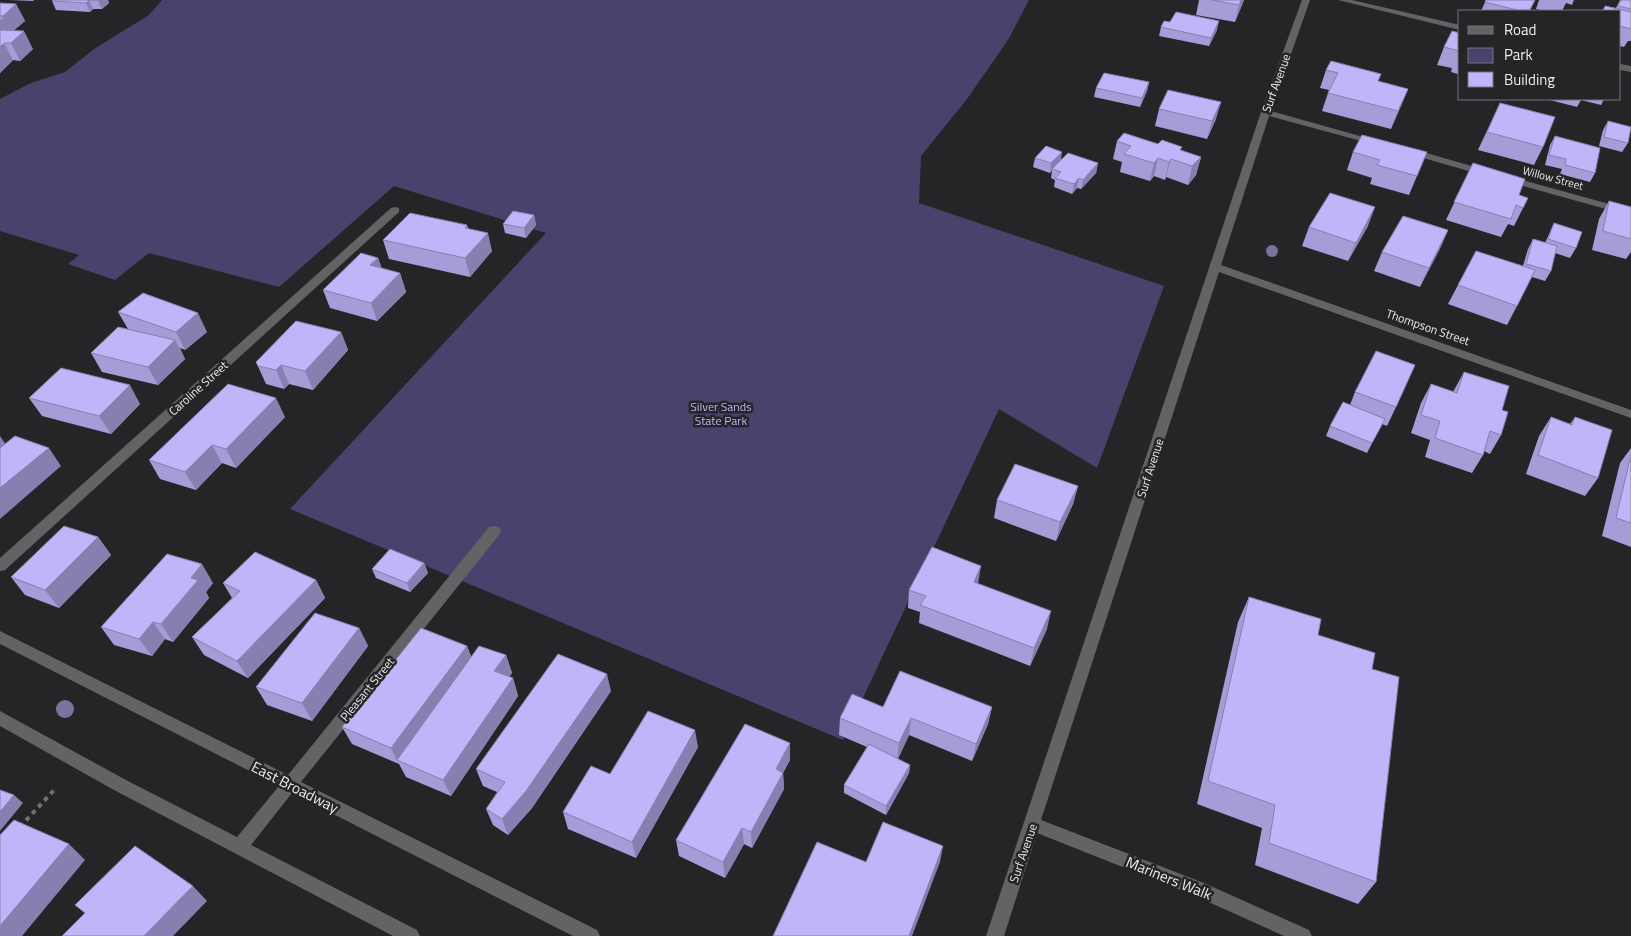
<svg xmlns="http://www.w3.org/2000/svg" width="1631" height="936" viewBox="0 0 1631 936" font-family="'Titillium Web',sans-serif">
	<rect width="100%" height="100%" fill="#252528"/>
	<path fill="#49426d" d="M162 0H1029L1008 40 967 99 921 156 919 203 1164 286 1097 468 999 409 843 740 290 509 546 233 394 186 279 287 149 253 115 280 68 264 79 255 0 231V99L31 83 65 72 94 49 149 15Z"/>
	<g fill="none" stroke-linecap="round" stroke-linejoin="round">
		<path stroke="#717174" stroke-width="4" stroke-dasharray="4.5 4.5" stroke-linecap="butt" d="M20 827 55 789"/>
		<path fill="#636365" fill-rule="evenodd" d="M1302 0H1310L1271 111 1381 142 1376 145 1269 116 1221 265 1631 410V418L1219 272 1041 820 1204 883 1309 930 1312 936H1284L1193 895 1037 833 1004 936H986L1261 112Z
			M1338 0H1352L1460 25V30Z
			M1620 64 1631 66V72L1620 70Z
			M1409 148 1489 171 1491 173 1486 176 1406 153 1404 151Z
			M1508 176 1631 210V216L1505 181 1503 179Z
			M395 207 399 208V212L5 570 0 571V558L391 208Z
			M494 526 499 527 501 531 499 535 301 782 597 930 600 936H573L292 793 251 845 417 930 420 936H393L114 790 0 726V711L126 780 237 837 279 786 0 644V631L288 775 489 527Z"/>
	</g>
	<g fill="#79749d">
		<circle cx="1272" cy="251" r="6"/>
		<circle cx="65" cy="709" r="9"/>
	</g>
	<path fill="#a49dd7" d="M9 0H34L33 1Z
		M53 0H108L109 3 102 9H93L90 12 56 10 52 1Z
		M1199 0H1244L1235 22 1196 15Z
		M1486 0H1535L1530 11H1481Z
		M1539 0H1574L1572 5 1566 3 1562 11H1547L1536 9Z
		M1620 0H1631V41H1628L1624 47 1620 46V11H1603L1605 6 1616 8Z
		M0 3 16 4 25 21 13 31 33 49 20 61 13 60 0 73Z
		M1170 22 1217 30 1209 46 1159 36 1161 27Z
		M1460 33V71L1458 74 1451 72 1452 68 1437 65 1444 47Z
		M1326 70 1408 89 1391 129 1322 111 1329 90 1320 88Z
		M1149 82 1147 91 1140 107 1094 97 1096 88Z
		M1546 99H1604L1601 105 1581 100 1577 107Z
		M1500 103 1543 147 1534 165 1478 150Z
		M1159 109 1216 119 1207 139 1155 126Z
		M1608 121 1628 143 1622 152 1599 146 1603 130Z
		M1362 135 1417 176 1409 195 1370 184 1372 178 1347 170 1353 152Z
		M1555 136 1595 173 1590 182 1560 174 1562 169 1545 165 1550 145Z
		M1117 141 1158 144 1181 150 1201 157 1196 175 1188 185 1166 177 1165 180 1154 176 1150 181 1120 172 1122 162 1113 159Z
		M1035 158 1061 160 1098 163 1096 173 1081 189 1077 188 1072 194 1054 187 1055 180 1051 178 1052 170 1050 173 1033 167Z
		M1473 163 1519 195 1523 208 1514 226 1508 224 1501 237 1446 220Z
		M1609 201 1631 207V252L1626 259 1592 250 1599 219Z
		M534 215 536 225 526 238 505 233 503 224Z
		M1554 223 1576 248 1570 258 1555 253 1551 271 1545 281 1532 277 1517 306 1507 325 1448 304 1458 285 1523 266 1528 249 1533 239 1545 243Z
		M467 225 468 228 492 251 470 277 389 259 383 240Z
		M1368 226 1348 261 1302 246 1309 227Z
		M1448 230 1420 287 1374 271 1382 252Z
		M378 258 382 269 400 273 406 292 377 321 330 308 323 290Z
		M118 312 207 332 185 350 180 348 185 359 158 385 102 372 91 353 128 329Z
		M341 332 348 350 313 390 289 384 284 389 266 384 256 362Z
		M1464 372 1502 410 1501 435 1490 454 1484 451 1483 455 1472 473 1425 457 1430 440 1411 433 1421 403 1431 384 1453 392Z
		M1355 392 1396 407 1387 426 1382 424 1367 453 1326 436 1330 426 1350 405Z
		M29 398 140 404 111 434 42 416Z
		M285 417 236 468 222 463 196 490 160 479 149 460Z
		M1551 417 1570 424 1575 417 1598 478 1585 496 1526 474 1539 436Z
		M1631 448V547L1602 536 1620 463Z
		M1078 486 1073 504 1056 541 994 518 997 500Z
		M98 537 111 555 59 608 25 595 11 577Z
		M424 563 428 573 410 592 376 578 372 569Z
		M316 580 325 598 248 678 204 655 192 637 232 598 223 583Z
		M213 583 206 592 209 598 173 642 165 639 152 656 114 645 101 627Z
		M978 584 1047 629 1030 666 919 623 920 612 908 608 909 590Z
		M1249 597 1318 635 1372 669 1376 882 1358 904 1255 865 1262 828 1197 804 1238 622Z
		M359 628 368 646 312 721 267 705 256 687Z
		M467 646 471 657 506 655 512 673 509 677 513 678 518 696 451 796 406 777 399 764 352 744 342 727Z
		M611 691 532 808 508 835 493 825 486 809 497 792 483 786 476 769Z
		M992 707 988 724 972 761 909 735 898 759 910 765 909 773 886 815 844 793V785L867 747 839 735 840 718Z
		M790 743V760L783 773 784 789 752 848 744 844 725 878 679 856 676 840Z
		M698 747 636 858 568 829 563 812 610 774Z"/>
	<path fill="#867faf" d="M89 0 93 9 90 12 86 3Z
		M99 0H108L109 3 102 9 98 1Z
		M1241 0H1244L1235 22 1239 5Z
		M16 4 25 21 0 42V21L4 18 3 16Z
		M1219 21 1217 30 1209 46 1211 38Z
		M24 31 33 49 20 61 11 43Z
		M4 43 13 60 0 73V47Z
		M1149 82 1147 91 1140 107 1142 98Z
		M1408 89 1401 106 1391 129 1398 111Z
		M1221 102 1216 119 1207 139 1212 121Z
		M1062 152 1061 161 1052 169V170L1050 173 1051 163Z
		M1201 157 1196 175 1188 185 1192 166Z
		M1158 158 1154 176 1150 181 1154 163Z
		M1171 159 1166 177 1165 180 1169 162Z
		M1098 163 1096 173 1081 189 1083 180Z
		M1079 178 1077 188 1072 194 1074 184Z
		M1375 207 1368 226 1348 261 1356 243Z
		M534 215 536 225 526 238 524 228Z
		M1448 230 1440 249 1420 287 1429 268Z
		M488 233 492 251 470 277 465 258Z
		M378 258 384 276 370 265Z
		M400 273 406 292 377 321 371 303Z
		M198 313 207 332 185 350 176 332Z
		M341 332 348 350 313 390 305 371Z
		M175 340 185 359 158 385 148 367Z
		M281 365 289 384 284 389 276 370Z
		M130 385 140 404 111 434 99 416Z
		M276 398 285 417 236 468 226 449Z
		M0 436 13 455 0 466Z
		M212 445 222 463 196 490 185 472Z
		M49 448 61 466 0 519V488Z
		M1078 486 1073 504 1056 541 1060 522Z
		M98 537 111 555 59 608 45 590Z
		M424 563 428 573 410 592 407 583Z
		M202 564 213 583 206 592 209 598 173 642 161 624 191 578Z
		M981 566 978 584 974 582Z
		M316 580 325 598 248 678 237 661Z
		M1051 611 1047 629 1030 666 1034 648Z
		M153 622 165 639 152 656 139 639Z
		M359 628 368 646 312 721 302 703Z
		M467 646 474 663 397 760 399 764 391 748Z
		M506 655 512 673 501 689 494 671Z
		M607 674 611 691 532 808 508 835 502 819Z
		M513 678 518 696 451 796 443 780Z
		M992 707 988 724 972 761 976 744Z
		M911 718 909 735 897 760 899 743Z
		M695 730 698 747 636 858 632 842Z
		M790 743V760L783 773 784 789 752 848 751 832 776 769Z
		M910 765 909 773 886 815V806Z
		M14 795 23 803 0 831V812Z
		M742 828 744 844 725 878 723 862Z
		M69 844 85 860 22 936H0V926Z
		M943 846 940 862 912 936H909Z
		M193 886 207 901 173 936H144Z"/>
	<path fill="#bfb6fa" stroke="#867faf" d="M53 0H99H89L86 3 52 1Z
		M1212 0H1241L1239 5Z
		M1486 0H1535L1529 11H1521L1485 2Z
		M1621 0H1631V9L1618 6Z
		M0 3 16 4 3 16 0 15Z
		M1605 6 1631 12V29L1620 26V11H1603Z
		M1176 12 1219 21 1211 38 1161 27 1164 21 1170 22Z
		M0 17H4L0 21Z
		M0 30 24 31 11 43H4L0 47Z
		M1452 31 1460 33V55H1458L1460 51 1444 47Z
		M1331 61 1381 74 1378 81 1408 89 1398 111 1328 93 1338 73 1326 70Z
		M1104 73 1149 82 1142 98 1096 88Z
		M1168 90 1221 102 1212 121 1159 109Z
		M1500 103 1555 117 1543 147 1487 132Z
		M1608 121 1631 127 1628 143 1604 137Z
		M1124 133 1158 144 1162 140 1182 147 1180 150 1201 157 1192 166 1171 159 1169 162 1158 158 1154 163 1124 154 1131 146 1117 141Z
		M1362 135 1427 152 1417 176 1377 165 1380 160 1353 152Z
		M1555 136 1600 148 1595 173 1565 165 1566 159 1549 155Z
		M1046 146 1062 152 1051 163 1035 158Z
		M1068 153 1098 163 1083 180 1079 178 1074 184 1055 178 1061 172 1052 169Z
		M1473 163 1525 179 1519 195 1528 198 1523 208 1516 205 1511 219 1454 202Z
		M1330 193 1375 207 1356 243 1309 227Z
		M1609 201 1631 207V239L1603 231Z
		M513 211 534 215 524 228 503 224Z
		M410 213 467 225 465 228 488 233 465 258 383 240Z
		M1403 216 1448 230 1429 268 1382 252Z
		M1554 223 1582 232 1576 248 1548 239Z
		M1533 239 1557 246 1551 271 1526 264Z
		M1476 251 1535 270 1517 306 1458 285Z
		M361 253 378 258 370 265 400 273 371 303 323 290Z
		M143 293 198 313 176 332 118 312Z
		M296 321 341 332 305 371 281 365 276 370 258 366 256 362Z
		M118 327 175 340 148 367 91 353Z
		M1376 351 1415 365 1396 407 1355 392Z
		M61 368 130 385 99 416 29 398Z
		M1464 372 1509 386 1502 410 1508 412 1501 435 1490 431 1483 455 1435 438 1440 421 1421 415 1431 384 1457 393Z
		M228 384 276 398 226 449 212 445 185 472 149 460Z
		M1343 402 1385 419 1372 443 1330 426Z
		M1551 417 1572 425 1575 417 1612 430 1598 478 1538 455Z
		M15 436 49 448 0 488V448Z
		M1631 455V523L1616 518Z
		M1015 464 1078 486 1060 522 997 500Z
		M64 526 98 537 45 590 11 577Z
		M932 547 981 566 974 582 1051 611 1034 648 920 605 926 596 909 590Z
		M390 549 424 563 407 583 372 569Z
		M255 552 316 580 237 661 192 637 240 591 223 583Z
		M167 554 202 564 191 578 198 580 161 624 153 622 139 639 101 627Z
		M1249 597 1321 619 1318 635 1375 653 1372 669 1399 677 1376 882 1269 843 1275 805 1208 781Z
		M315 613 359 628 302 703 256 687Z
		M421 628 467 646 391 748 342 727Z
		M479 646 506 655 494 671 513 678 443 780 397 760Z
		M558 654 607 674 526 791 502 819 486 809 505 782 476 769Z
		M900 671 992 707 976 744 911 718 899 743 840 718 852 694 883 707Z
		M648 711 695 730 632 842 563 812 591 766 610 774Z
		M745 724 790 743 776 769 783 773 751 832 742 828 723 862 676 840Z
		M869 744 910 765 886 806 844 785Z
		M0 790 14 795 0 812Z
		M14 820 69 844 0 926V835Z
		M883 822 943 846 909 936H773L817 842 866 862Z
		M135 846 193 886 144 936H62L85 913 75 905Z"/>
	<g text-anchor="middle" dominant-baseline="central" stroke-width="5" stroke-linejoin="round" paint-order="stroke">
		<g font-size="11" fill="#ededef" stroke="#252528">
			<text transform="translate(1553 178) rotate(15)">Willow Street</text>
		</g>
		<g font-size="12" fill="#ededef" stroke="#252528">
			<text transform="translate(1276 83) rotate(-70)">Surf Avenue</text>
			<text transform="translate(1428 327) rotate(19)">Thompson Street</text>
			<text transform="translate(198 388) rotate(-42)">Caroline Street</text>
			<text transform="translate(1150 468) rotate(-72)">Surf Avenue</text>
			<text transform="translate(367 689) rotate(-51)">Pleasant Street</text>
			<text transform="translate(1023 853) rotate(-71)">Surf Avenue</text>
		</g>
		<g font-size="12" fill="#beb5fc" stroke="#252528">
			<text x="721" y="406">Silver Sands<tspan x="721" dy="14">State Park</tspan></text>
		</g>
		<g font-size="15" fill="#ededef" stroke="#252528">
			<text transform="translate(295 787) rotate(27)">East Broadway</text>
			<text transform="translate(1169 878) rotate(22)">Mariners Walk</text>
		</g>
	</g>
	<rect x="1458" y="10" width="162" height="90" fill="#252528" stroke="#757578"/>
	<rect x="1468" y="26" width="25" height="8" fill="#636365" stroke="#757578"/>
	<text x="1504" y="35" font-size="15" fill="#ededef">Road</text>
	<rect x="1468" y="48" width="25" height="15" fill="#49426d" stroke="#757578"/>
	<text x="1504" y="60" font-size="15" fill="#ededef">Park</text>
	<rect x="1468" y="72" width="25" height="15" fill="#bfb6fa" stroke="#757578"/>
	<text x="1504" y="85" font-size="15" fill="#ededef">Building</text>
</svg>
